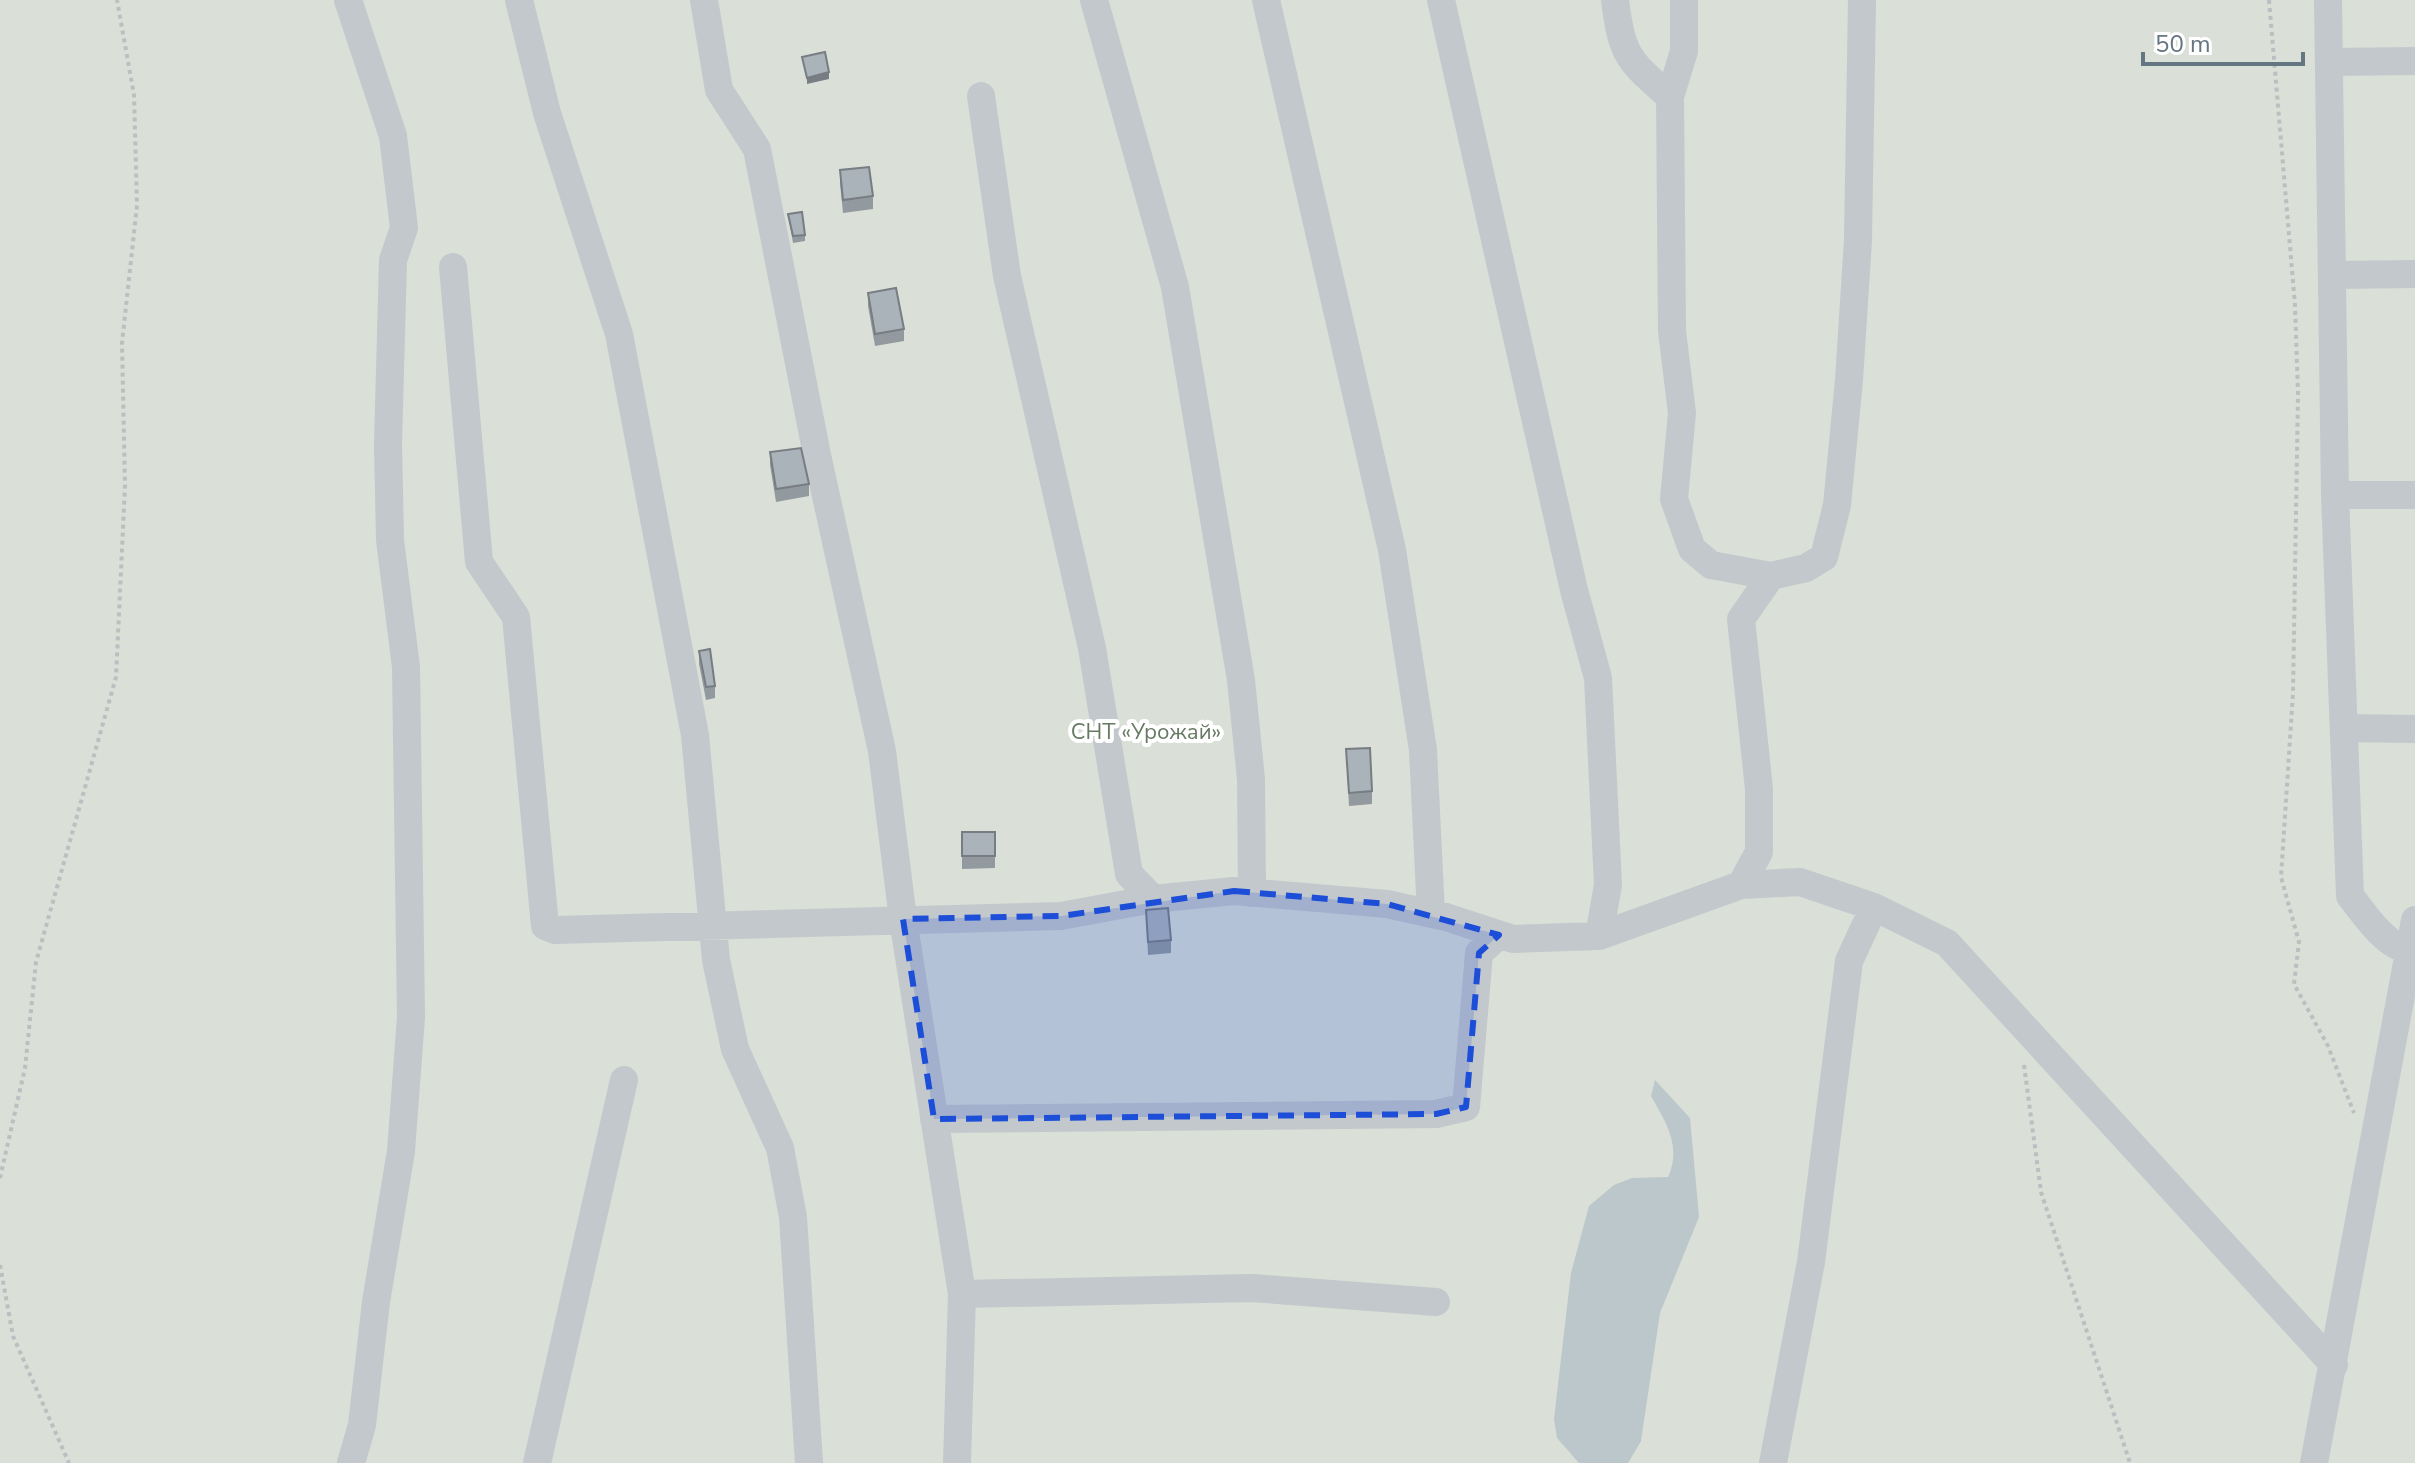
<svg xmlns="http://www.w3.org/2000/svg" width="2415" height="1463" viewBox="0 0 2415 1463" font-family="'Nunito Sans',sans-serif">
	<rect width="100%" height="100%" fill="#fafaf8"/>
	<path fill="#dadfd7" d="M0 0H2415V1463H0Z"/>
	<path fill="#bbc7cb" d="M1655 1080 1690 1118 1699 1217 1660 1313 1641 1441 1628 1463H1579L1557 1438 1554 1419 1571 1273 1589 1206 1614 1185 1632 1178 1668 1177C1682 1147 1666 1122 1651 1096Z"/>
	<g fill="none" stroke-linecap="round" stroke-linejoin="round">
		<path stroke="#bbbfc2" stroke-width="4" stroke-dasharray="4 4" stroke-linecap="butt" d="M2269 0 2295 305 2298 394 2293 693 2281 877 2299 942 2294 984 2328 1046 2354 1113
			M2024 1065 2041 1192 2130 1463
			M0 1178 25 1068 36 962 116 677 125 486 122 343 137 205 134 95 117 0
			M0 1265 13 1336 69 1463"/>
		<path stroke="#c3c8cc" stroke-width="28" d="M348 0 393 136 404 228 393 260 388 444 390 540 406 667 411 1017 401 1151 376 1302 362 1425 351 1463
			M519 0 547 113 619 334 695 735 716 960 735 1049 780 1148 793 1217 809 1463
			M704 0 719 90 757 149 817 455 882 751 903 919 962 1294 957 1463
			M1094 0 1175 287 1241 680 1251 779 1252 893
			M1266 0 1392 550 1423 750 1431 914
			M1441 0 1574 590 1598 678 1608 885 1599 936
			M1615 0C1622 56 1628 60 1670 97L1672 331 1682 413 1674 499 1692 549 1711 565 1771 576
			M2328 0 2335 495 2350 896C2365 914 2388 952 2415 950
			M2331 62 2415 61
			M981 96 1007 276 1092 648 1129 874 1153 899
			M1670 97 1684 51V0
			M453 267 479 562 516 617 545 926 555 930 1061 916 1153 899 1234 891 1387 904 1446 917 1513 939 1599 936 1741 885 1800 882 1874 907 1947 943 2334 1365
			M2335 275 2415 274
			M2335 495H2415
			M2346 728 2415 729
			M1741 885 1759 852V789L1741 619 1771 576 1806 568 1824 557 1837 505 1849 380 1858 240 1862 0
			M934 1119 1436 1114 1466 1107 1479 953 1499 935
			M962 1294 1252 1288 1436 1302
			M537 1463 624 1080
			M1773 1463 1811 1262 1849 961 1874 907
			M2314 1463 2415 920"/>
	</g>
	<path fill="#929a9f" d="M840 170 873 196V209L843 213 840 183Z
		M788 214 805 235V241L793 243Z
		M868 293 904 329V341L875 346 868 306Z
		M770 452 809 484V496L776 502 770 465Z
		M699 651 715 686V698L706 700 699 664Z
		M1346 749 1372 791V804L1349 806Z
		M962 832H995V868L962 869Z
		M1146 910 1171 940V953L1148 955Z"/>
	<path fill="#777d82" d="M829 72V79L807 84V78Z"/>
	<path fill="#aab3b9" stroke="#777d82" stroke-width="2" d="M825 52 829 72 807 78 802 57Z
		M869 167 873 196 843 200 840 170Z
		M802 212 805 235 793 236 788 214Z
		M896 288 904 329 875 334 868 293Z
		M801 448 809 484 776 489 770 452Z
		M710 649 715 686 706 687 699 651Z
		M1370 748 1372 791 1349 793 1346 749Z
		M962 832H995V856H962Z
		M1168 908 1171 940 1148 942 1146 910Z"/>
	<path fill="#1d4ed8" fill-opacity="0.2" stroke="#1d4ed8" stroke-width="6" stroke-dasharray="16 10" stroke-linejoin="round" d="M1234 891 1387 904 1499 935 1479 953 1466 1107 1436 1114 934 1119 903 919 1061 916Z"/>
	<g text-anchor="middle" dominant-baseline="central" stroke-width="8" stroke-linejoin="round" paint-order="stroke">
		<g font-size="22" fill="#687a64" stroke="#fff">
			<text x="1146" y="732">СНТ «Урожай»</text>
		</g>
	</g>
	<path d="M2143 52v12h160v-12" fill="none" stroke="#657683" stroke-width="4"/>
	<text x="2155" y="52" font-size="24" fill="#657683" stroke="#ffffff" stroke-width="6" paint-order="stroke">50 m</text>
</svg>
